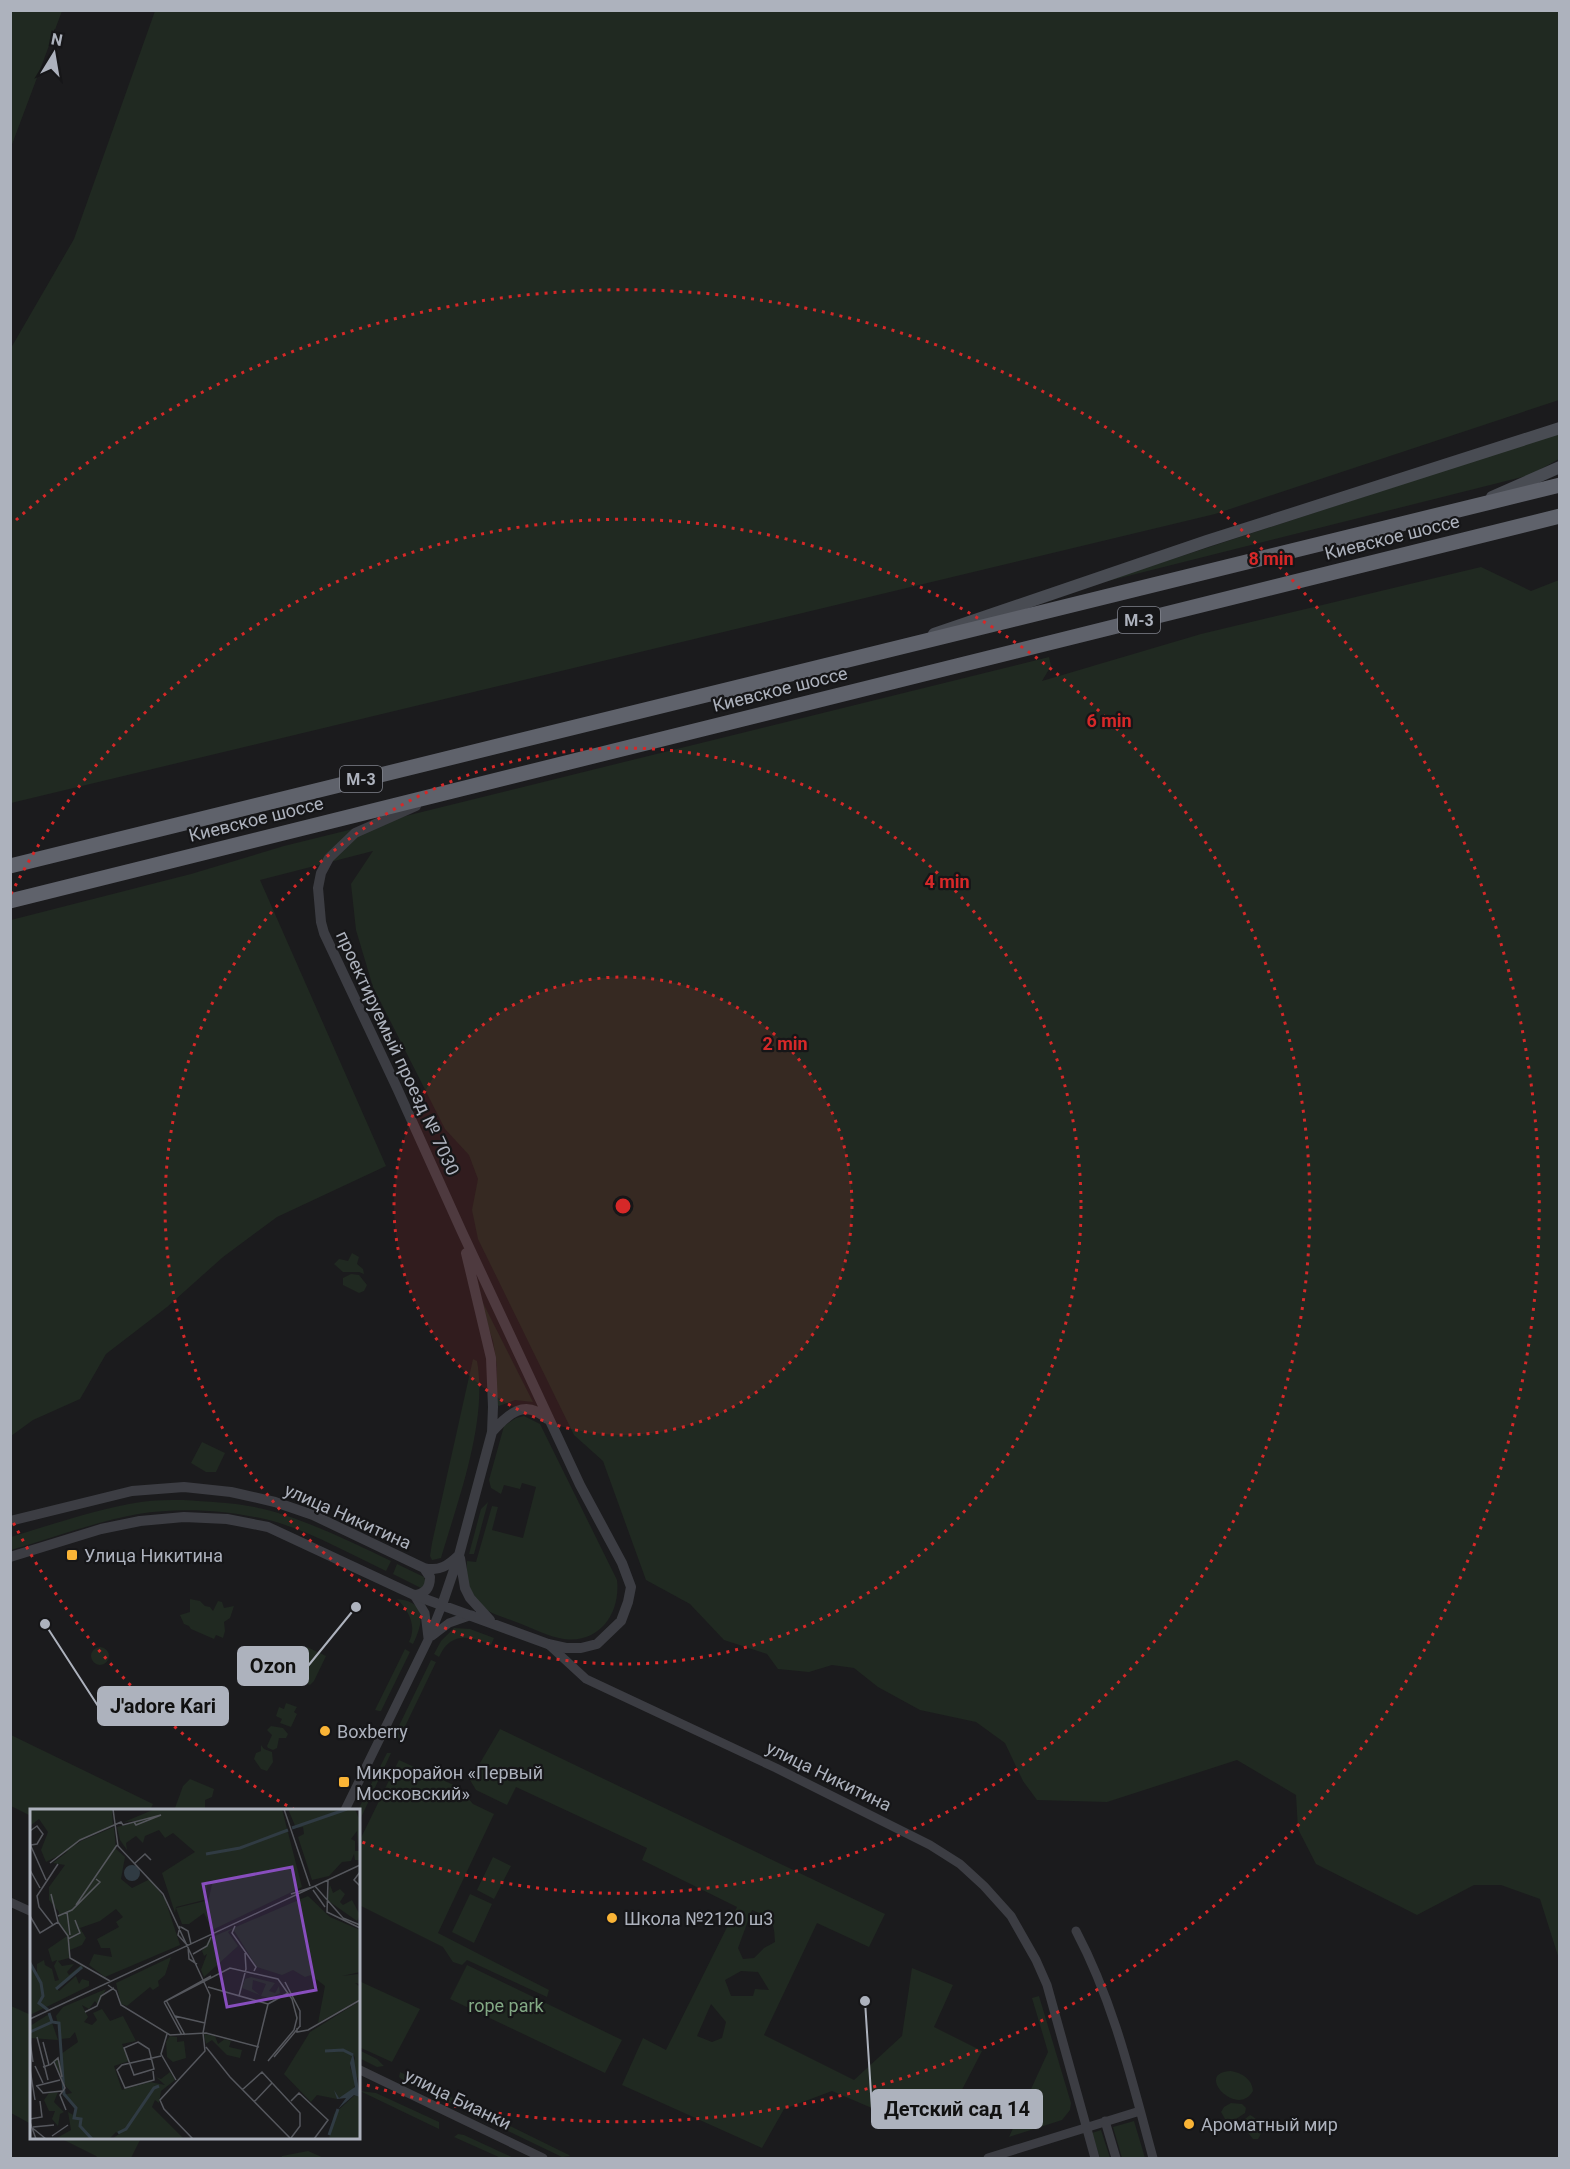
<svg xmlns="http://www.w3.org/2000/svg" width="1570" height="2169" viewBox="0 0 1570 2169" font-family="Roboto,sans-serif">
	<rect width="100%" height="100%" fill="#1b1b1d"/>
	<path fill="#202921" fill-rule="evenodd" d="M11 10 62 11 11 147 10 11Z
		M155 11H1559V400L1215 514 11 803V348L74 239Z
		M1559 433V459L1530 475 1096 584Z
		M1481 567 1531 591 1559 580V1959L1540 1899 1501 1885H1474L1417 1915 1316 1864 1298 1829 1296 1795 1237 1760 1107 1802 1037 1800 1023 1781 1005 1743 976 1722 920 1710 878 1687 854 1668 832 1665 809 1672 778 1669 767 1654 724 1640 690 1604 646 1580 603 1461 574 1435 478 1239 472 1210 478 1179 469 1155 445 1129 373 987 356 930 351 884 373 851 260 880 386 1166 277 1217 223 1257 167 1307 106 1354 80 1399 33 1420 11 1436V920L191 874 284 846 1049 657 1051 666 1042 681 1201 634Z
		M352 1253 359 1257 357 1264 363 1269 364 1274 359 1272H343L334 1264 339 1259 348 1261Z
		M351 1274 359 1275 367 1285 364 1291 359 1293 343 1285V1278Z
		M482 1301 533 1402 515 1400 499 1406 496 1404 497 1366 493 1341 480 1303Z
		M473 1359 477 1361C488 1421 458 1500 441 1558L432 1560 430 1556 432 1543Z
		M524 1416 540 1424 617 1580C621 1615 597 1647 559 1638 545 1635 530 1627 516 1622 503 1617 484 1612 475 1601 468 1590 466 1573 467 1561L476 1562 492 1506 498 1507 492 1530 523 1538 536 1487 522 1483 520 1489 504 1485 501 1494 491 1488 489 1480 504 1426 516 1418Z
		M202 1442 225 1453 216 1472H206L191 1463Z
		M183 1500C214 1502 245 1503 275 1512 315 1524 353 1543 391 1561L386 1571C348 1553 310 1531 269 1520 227 1510 181 1507 138 1514 95 1522 52 1538 11 1550V1537C53 1524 97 1509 141 1502 155 1500 169 1500 183 1500Z
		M488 1502 474 1554H469L481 1509Z
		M397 1564 424 1577 426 1584 421 1588 393 1574Z
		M190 1599 200 1601 205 1606 210 1607 213 1611 218 1601 222 1602 224 1608 234 1606 230 1618 224 1622 225 1631 223 1638 216 1635 214 1639 191 1629 189 1626 184 1624 180 1615 190 1612Z
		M397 1599C428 1602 423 1623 413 1644L409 1642C417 1626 409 1611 397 1599Z
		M454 1628 470 1629 494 1638 491 1645C469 1635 450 1632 439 1657L434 1654 441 1641Z
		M307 1647 326 1656 314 1681 310 1685 308 1684V1680L296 1673 298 1666 305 1662 303 1657Z
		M91 1656a9 9 0 1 1 18 0a9 9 0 1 1-18 0Z
		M405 1649 410 1652 381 1711H379L375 1710Z
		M431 1660 436 1662 398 1741 394 1736Z
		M286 1703 297 1707 294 1712 297 1714 291 1727 280 1723 282 1719 276 1716 279 1707 284 1709Z
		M271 1726 283 1728 288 1734 286 1738H279L277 1748 273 1750 268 1748 267 1746 272 1735 267 1730Z
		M500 1729 885 1914 869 1947 817 1923 764 2035 854 2080 902 2036 912 1968 953 1985 934 2027 982 2051 951 2111 921 2106 907 2123 832 2091 784 2109 762 2148 622 2085 643 2038 666 2050 737 1907 642 1860 647 1848 516 1787 507 1805 476 1790 470 1780ZM752 1910C772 1918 774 1920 775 1942L764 1948 754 1958 743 1959 738 1948ZM741 1971 758 1972 769 1990 755 1989 753 1996H731L725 1980ZM711 2004 726 2022 722 2038 712 2042 697 2036Z
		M11 1735 153 1804 150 1810H32L31 1816 11 1806Z
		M261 1745 264 1749 272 1752 273 1762 267 1771 261 1769 254 1759 256 1753 261 1751Z
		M387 1753H391L359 1822 358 1810Z
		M399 1760 458 1787 473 1804 494 1814 438 1933 549 1990 547 1997 467 1960 462 1965 453 1962 443 1947 359 1905V1842Z
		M190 1779 214 1789 212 1797 205 1800V1810H181L175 1808 183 1786Z
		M493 1857 511 1866 494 1899 477 1890Z
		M470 1894 492 1904 474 1943 452 1932Z
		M467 1965 622 2040 605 2073 450 1999Z
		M359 1981 420 2009 392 2062 359 2047Z
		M1039 1996 1071 2103 1070 2110 1062 2120 1009 2137 1048 2052 1032 1998Z
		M11 2006 31 2015V2124L11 2113Z
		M359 2050 377 2059 384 2066 377 2067 359 2058Z
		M1231 2071C1242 2073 1252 2079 1253 2091 1237 2119 1193 2072 1231 2071Z
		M400 2072 569 2155 570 2156 562 2157 404 2081 399 2077Z
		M360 2091 376 2093 439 2122V2129Z
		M1231 2103 1242 2104 1246 2108 1245 2113 1236 2119H1225L1221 2112 1224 2107Z
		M1250 2115C1259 2119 1265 2130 1258 2139H1253L1246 2130 1245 2119Z
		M1134 2121 1145 2158H1122L1113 2127Z
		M1101 2130 1110 2158H1100L1092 2133Z
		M458 2134 464 2135 514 2158H501L454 2137Z
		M60 2138H141L131 2158H98L96 2156Z
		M308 2151 324 2158H281L282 2156Z"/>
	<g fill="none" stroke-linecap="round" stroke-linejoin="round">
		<path stroke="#3c3d43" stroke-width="9" d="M414 1595 425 1613 428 1638
			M432 1636 449 1623 472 1615
			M548 1644 586 1679 776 1768 930 1845 960 1864 984 1886 1011 1916 1036 1960 1047 1985 1095 2158
			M345 1810 428 1640 442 1605
			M10 1902 32 1912
			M1076 1931C1114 2003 1132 2081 1153 2158
			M358 2069 543 2158
			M1105 2121 1116 2158
			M988 2158 1140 2111"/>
		<path stroke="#3c3d43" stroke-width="10" d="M492 1432C508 1414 525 1398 547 1419
			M10 1521 132 1491 184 1487 231 1492 275 1502 313 1515 424 1568C439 1572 449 1565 459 1555
			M10 1557 101 1529 140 1521 184 1517 227 1519 268 1527 414 1595 548 1644 566 1648H581L597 1644 621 1621 628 1602 631 1587 622 1563 580 1485 462 1232 397 1088 324 933 321 922 318 888 321 873 329 858 355 833 416 806
			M460 1558 465 1588 470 1598 490 1620
			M414 1595C425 1594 430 1588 430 1577L424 1568
			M442 1605 459 1555 492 1432 493 1407 491 1358 466 1253"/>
		<path stroke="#494c53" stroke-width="12" d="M1492 497 1560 467
			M934 634 1207 541 1560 428"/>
		<path stroke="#5f626b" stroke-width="15" d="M10 866C527 738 1043 613 1560 485
			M10 901 1560 516"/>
	</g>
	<circle cx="623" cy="1206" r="229" fill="#d62828" fill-opacity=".12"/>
	<g fill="none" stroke="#d62828" stroke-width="3" stroke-dasharray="3 6">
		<circle cx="623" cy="1206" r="229"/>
		<circle cx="623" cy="1206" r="458"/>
		<path d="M295 1810A687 687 0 0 1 11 1518M11 894A687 687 0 1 1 360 1841"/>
		<path d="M16 520A916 916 0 1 1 363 2084"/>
	</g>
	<g fill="#fab436" stroke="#161618" stroke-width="2">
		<rect x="66" y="1549" width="12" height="12" rx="3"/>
		<circle cx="325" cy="1731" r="6"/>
		<rect x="338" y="1776" width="12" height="12" rx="3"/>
		<circle cx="612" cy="1918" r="6"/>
		<circle cx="1189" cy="2124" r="6"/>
	</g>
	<g text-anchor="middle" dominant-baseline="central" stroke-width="4.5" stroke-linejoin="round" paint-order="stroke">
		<g fill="#161618" stroke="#80838c" stroke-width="1.5">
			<rect x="1118" y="607" width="42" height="26" rx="4.5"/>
			<rect x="340" y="766" width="42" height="26" rx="4.5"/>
		</g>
		<g font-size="16" font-weight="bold" fill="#adb2bd">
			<text x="1139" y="620">М-3</text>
			<text x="361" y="779">М-3</text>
		</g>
		<g font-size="18" fill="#adb2bd" stroke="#161618">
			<text transform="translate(1392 537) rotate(-14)">Киевское шоссе</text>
			<text transform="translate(780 689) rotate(-14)">Киевское шоссе</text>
			<text transform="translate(256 819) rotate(-14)">Киевское шоссе</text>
			<text transform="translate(398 1053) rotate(65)">проектируемый проезд № 7030</text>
			<text transform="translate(348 1516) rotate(24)">улица Никитина</text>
			<text transform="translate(829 1776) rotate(26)">улица Никитина</text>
			<text transform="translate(458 2099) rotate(26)">улица Бианки</text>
		</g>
		<g font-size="18" fill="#adb2bd" stroke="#161618" text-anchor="start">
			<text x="84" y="1555">Улица Никитина</text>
			<text x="337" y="1731">Boxberry</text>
			<text x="356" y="1772">Микрорайон «Первый<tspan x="356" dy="21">Московский»</tspan></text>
			<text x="624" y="1918">Школа №2120 ш3</text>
			<text x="1201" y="2124">Ароматный мир</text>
		</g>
		<g font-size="18" fill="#83a985" stroke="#161618">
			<text x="506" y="2005">rope park</text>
		</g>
	</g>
	<g transform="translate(30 1809)">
		<rect width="330" height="330" fill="#1b1b1d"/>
		<path d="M0 0H82L83 17 50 31 42 40 16 53 11 41 18 23 9 10 0 17ZM125 0H252L272 78 182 121 174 104 159 115H152L146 99 175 92 177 98 183 71 178 72 174 91 146 98 145 104 132 64 165 43 143 24 135 29 129 21 115 27 113 34 106 27 96 34 97 41 90 31 87 18 114 11 94 13ZM258 0H325L330 12 328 39 327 22 321 30 325 32V42H330V51H325L324 45 321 52 312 53 299 67 282 71 268 28 274 25 273 18 266 19ZM84 18 86 40 95 48 91 70 102 79 120 70 135 90 150 136 75 168 59 156 64 145 82 148 80 139H71L67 130 89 118 86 113 93 108 86 100 70 112 50 119 56 129 52 136 40 141 39 149 28 152 32 157 44 155 37 163 39 166 51 156 54 158 26 178 29 182 46 167 49 175 52 170 59 172V177L0 206V156L7 170V155L14 151 15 156 22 160 25 172 29 171 24 157 27 151 22 153 18 140 37 127 29 114V103L19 91V78L35 56 23 54 51 32ZM300 76 303 84 310 80 315 85 310 93 313 96 322 91 330 106 327 112 297 91ZM278 87 300 108 330 121V163L312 167 328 165 330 175 325 174 330 178V190L288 214 295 177 281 166 275 168 263 161 252 166 227 158 203 120 198 123 208 137 174 168 171 161 177 145 174 147 172 142 180 129ZM141 148 135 166 128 172 129 177 123 181 120 178 97 197 91 195 86 174ZM221 168 245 174 239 182 245 184 249 177 250 184 240 189 231 187 236 175 223 171 222 180 230 186 212 179 215 170ZM76 180 68 196 65 192 59 200 52 196 58 208 54 213 62 216 67 211 63 204 72 200 80 212 93 207 106 232 92 235 99 252 84 257 92 281 120 273 135 276 126 268 131 270 140 263 145 271 131 282 129 294 125 291 122 298 154 330H82L89 325 86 323 79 330H25L41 321 38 303 45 307 46 298 33 286 42 284 33 274V262L32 269 23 251 28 249 30 253 31 245 48 233 45 223 40 229 31 230 26 207 33 198ZM330 192V275L322 256 325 249 323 245 320 258 326 274 322 283 309 289 306 286 307 290 287 286 281 293 254 265 280 223ZM19 205 28 231 0 229V217ZM174 225 185 227 188 235 195 230 201 232 199 238 212 241 210 249 197 246 182 231 176 235ZM140 227 147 228V233L154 232 156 249 143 253 137 248 136 233ZM28 283 24 293 34 303 30 305 28 317 22 310 25 302H19L14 291 19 284ZM326 285 330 288V330H299L304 305Z" fill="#202921"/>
		<path d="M94 64a8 8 0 1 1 16 0a8 8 0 1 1-16 0ZM323 244 330 288 324 286 308 300 316 289 307 290 304 281 309 289 325 278 320 254Z" fill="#303b43"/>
		<path fill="none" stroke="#303b43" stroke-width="3" d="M262 19 317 0M176 45 210 39 258 21M0 154 11 174 13 187 9 194 18 201M26 180 52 158M19 204 22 213 29 214 34 285 46 299 44 309 51 310 50 317 62 330M0 223 22 213M295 242 313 241 323 246M88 324 96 320 124 279 129 277M299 326 308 300"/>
		<path fill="none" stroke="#55575d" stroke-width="1.5" d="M83 0 88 37 133 85 180 186 173 224 175 242 130 291 134 300 163 330M254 0 280 77M0 22 7 17 13 25 7 35 1 36M0 35 16 71M20 54 50 31 91 13 93 16 131 6 106 16 104 13M105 54 115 45 121 51M0 61 10 79M330 63 324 71 330 77M298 71 297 103 330 119M283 81 295 98M21 85 28 113M261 85 285 77 313 109M46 96 87 36M37 103 40 126M0 107 10 124 28 113 38 127 40 149 80 172M28 107 42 101 70 73 66 70M313 109 330 116M23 116 9 98 7 87 28 55M150 117 148 126 158 137M205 117 202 124 226 158 224 162M151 118 158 122 161 135M38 130 50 124 45 111M158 138 159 150 167 155M163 145 177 137 181 128M255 173 270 202V218M78 176 86 182 91 196 140 226 176 224 229 238M178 178 238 195M209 187 216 160 215 144M136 191 155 226M134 193 200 159 248 170 262 190 267 209 264 221 238 252M134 193 181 167M134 193 152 226M238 195 258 184M55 203 67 197 71 187 84 179M145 207 175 214M0 210 330 56M267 219V223L278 221 330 191M137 225 131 245 146 271M7 228 18 271M0 232 3 253M108 233 119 240 124 260 104 266 94 239ZM176 238 200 268 260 329M244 248 270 217M224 252 238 195M24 253 35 279 30 286 36 301M20 256 28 249 32 268M5 257 13 274M13 258 19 256 13 233M0 260 5 291M123 262 124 271 95 279 87 261 92 256 131 247M6 277 30 271M7 277 13 284 32 282M212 281 232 263 270 304V317L261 329M261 292 269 284 298 311 284 330M224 293 242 274M0 310 12 308 10 292M0 313 6 330M0 317 16 330M3 318 24 316M22 327 38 316"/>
		<path fill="#884ebe" fill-opacity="0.15" stroke="#884ebe" stroke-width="3" d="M262 58 286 181 197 198 173 75Z"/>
		<rect width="330" height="330" fill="none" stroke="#adb2bd" stroke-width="3"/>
	</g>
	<circle cx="623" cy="1206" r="9" fill="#d62828" stroke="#161618" stroke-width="3"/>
	<g font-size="18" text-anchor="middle" font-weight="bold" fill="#d62828" stroke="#161618" stroke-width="4.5" stroke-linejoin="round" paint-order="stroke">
		<text x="1271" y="565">8 min</text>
		<text x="1109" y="727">6 min</text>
		<text x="947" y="888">4 min</text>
		<text x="785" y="1050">2 min</text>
	</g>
	<path fill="none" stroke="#adb2bd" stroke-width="2" d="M356 1607L308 1666M45 1624L98 1706M865 2001L872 2109"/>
	<g fill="#adb2bd" stroke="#161618" stroke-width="2">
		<circle cx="356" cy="1607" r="6"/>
		<circle cx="45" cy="1624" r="6"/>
		<circle cx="865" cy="2001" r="6"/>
	</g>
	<g fill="#adb2bd" stroke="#adb2bd" stroke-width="2">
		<rect x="238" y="1647" width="70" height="38" rx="6"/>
		<rect x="98" y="1687" width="130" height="38" rx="6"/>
		<rect x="872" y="2090" width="170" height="38" rx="6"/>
	</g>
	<g font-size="20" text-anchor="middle" font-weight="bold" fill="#111">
		<text x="273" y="1673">Ozon</text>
		<text x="163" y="1713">J'adore Kari</text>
		<text x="957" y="2116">Детский сад 14</text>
	</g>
	<rect width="1570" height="2169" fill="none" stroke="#adb2bd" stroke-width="24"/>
	<g transform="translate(54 54) rotate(11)" stroke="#161618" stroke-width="4.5" paint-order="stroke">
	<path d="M0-4.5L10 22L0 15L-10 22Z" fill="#adb2bd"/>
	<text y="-9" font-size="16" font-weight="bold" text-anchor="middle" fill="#adb2bd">N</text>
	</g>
</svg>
